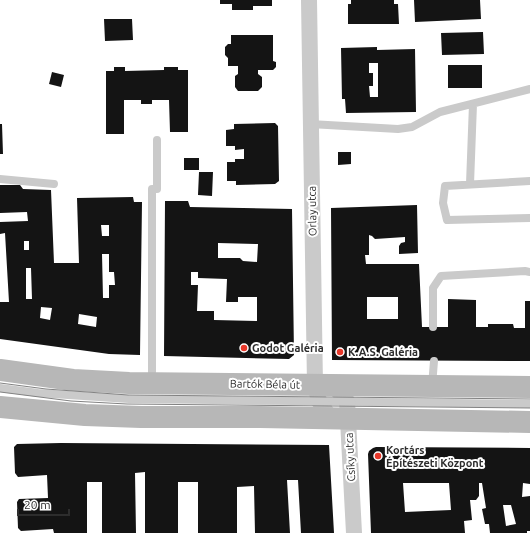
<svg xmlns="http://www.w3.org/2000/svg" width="530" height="533" viewBox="0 0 530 533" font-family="Ubuntu,sans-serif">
	<rect width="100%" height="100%" fill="#fff"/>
	<path fill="#141414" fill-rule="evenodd" d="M220 0H272V6H253V10H232V4H220Z
		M351 0H394V4H398L399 24H348V4H351Z
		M414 0H480L481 19 415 22Z
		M104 19H132L133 40 105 41Z
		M483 32 484 54 442 55 441 33Z
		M231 35H273V61L276 62V67L273 70H258V74L262 77V87L258 91H238L235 87V76L238 74V66H228V58L225 55V47L228 44H231Z
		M377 47V50L415 49 416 112 346 113 345 99H342L341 48ZM369 63H378V97H370L369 86H373V73H369Z
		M448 65H482V88H448Z
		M114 67H125V71L164 70V67H178V70H188V132H170L169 100H152V104H141V100H124V134H106V71H114Z
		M52 72 64 75 61 87 49 84Z
		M275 123 278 126 279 181 275 184 236 185V181H227V162H235V159H244V149L235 150V146H226V130L234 129V124Z
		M0 124H2L3 154H0Z
		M338 152H351V164L338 165Z
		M184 158H199V170H184Z
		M199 172H213L212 196 198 195Z
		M0 185H20L23 189 51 190 54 263H79L77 198 133 197 134 202H142L140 355 109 354 0 339V302H9L5 233 0 234V222L28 221 27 212 0 213ZM101 225H109V236H102ZM24 241H29V250H24ZM102 254H109V272H114L115 285H109V298H103ZM26 268H31L32 299H26ZM41 307 52 308 50 320 40 318ZM79 314 97 317 96 327 78 324Z
		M165 201H188L190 207 292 209 294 355 289 359 164 356ZM218 243 258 244 257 262 243 261 240 258H218ZM191 272H198V278L227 279 226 302H238V297H257V321L214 320V311H197L198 285H191Z
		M417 205 418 253 399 254V246L401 243 405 242V237L375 239 372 236 369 235V255H365L366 264H419L422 327H448V299L476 300V327H488V324H513L514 328H525V301H530V361L332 360 331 208ZM367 297H398V319H367Z
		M61 443 329 445 334 533H301L298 480H287L290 533H255L254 486 237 487V533H198V482H178V533H145V472L135 473 136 533H102V482H87V533H54L53 529 21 531 18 528 17 502 19 499 48 498 47 475 18 477 15 473 14 447 17 444Z
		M376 447 530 448V484L523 483 522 497 530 496V531H527V533H490L489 524H485L482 509 486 508 482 483H479V496L476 500H470L472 520 464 521 465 533H371L368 454 369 451 373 448ZM403 483H449L451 510 405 512ZM503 505H511L516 524 506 526Z"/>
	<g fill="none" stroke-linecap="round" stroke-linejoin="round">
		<path stroke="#cacaca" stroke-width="8" d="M310 124 398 129 412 127 440 112 530 89
			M0 179 54 184
			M530 181 445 186 443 203 447 220 530 218
			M470 184 473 104
			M433 327V288L441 276 525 271 530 272
			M152 382V189H157V140
			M432 386 434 361
			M0 388 38 393 129 399 530 404"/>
		<path stroke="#cacaca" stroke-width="16" d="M309 0 315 385 319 401 331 419
			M333 385 347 401 354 533"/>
		<path stroke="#b7b7b7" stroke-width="22" d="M0 370 73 380 129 383 530 387
			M0 407 85 415 141 417H260L530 422"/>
		<path stroke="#828282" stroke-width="1" d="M0 383 46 389 128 395 530 399
			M0 392 71 401 127 404 530 408"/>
	</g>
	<g fill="#e8382a" stroke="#fff" stroke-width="1.5">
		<circle cx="244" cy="348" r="4"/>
		<circle cx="340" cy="352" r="4"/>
		<circle cx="378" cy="456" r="4"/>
	</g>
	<g text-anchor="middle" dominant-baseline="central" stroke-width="4" stroke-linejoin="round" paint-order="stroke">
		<g font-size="11" fill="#2d2d2d" stroke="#fff">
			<text transform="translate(312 211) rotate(-91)">Orlay utca</text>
			<text transform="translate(265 384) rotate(1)">Bartók Béla út</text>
			<text transform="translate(350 457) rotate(-93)">Csíky utca</text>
		</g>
		<g font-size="11" font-weight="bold" fill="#2d2d2d" stroke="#fff" text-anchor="start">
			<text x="252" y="348">Godot Galéria</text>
			<text x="348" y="352">K.A.S. Galéria</text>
			<text x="386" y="450">Kortárs<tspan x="386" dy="13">Építészeti Központ</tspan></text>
		</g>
	</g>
	<path d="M18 509v6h51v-6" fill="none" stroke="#2d2d2d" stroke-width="2"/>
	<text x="24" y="509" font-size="12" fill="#2d2d2d" stroke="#ffffff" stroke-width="3" paint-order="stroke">20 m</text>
</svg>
